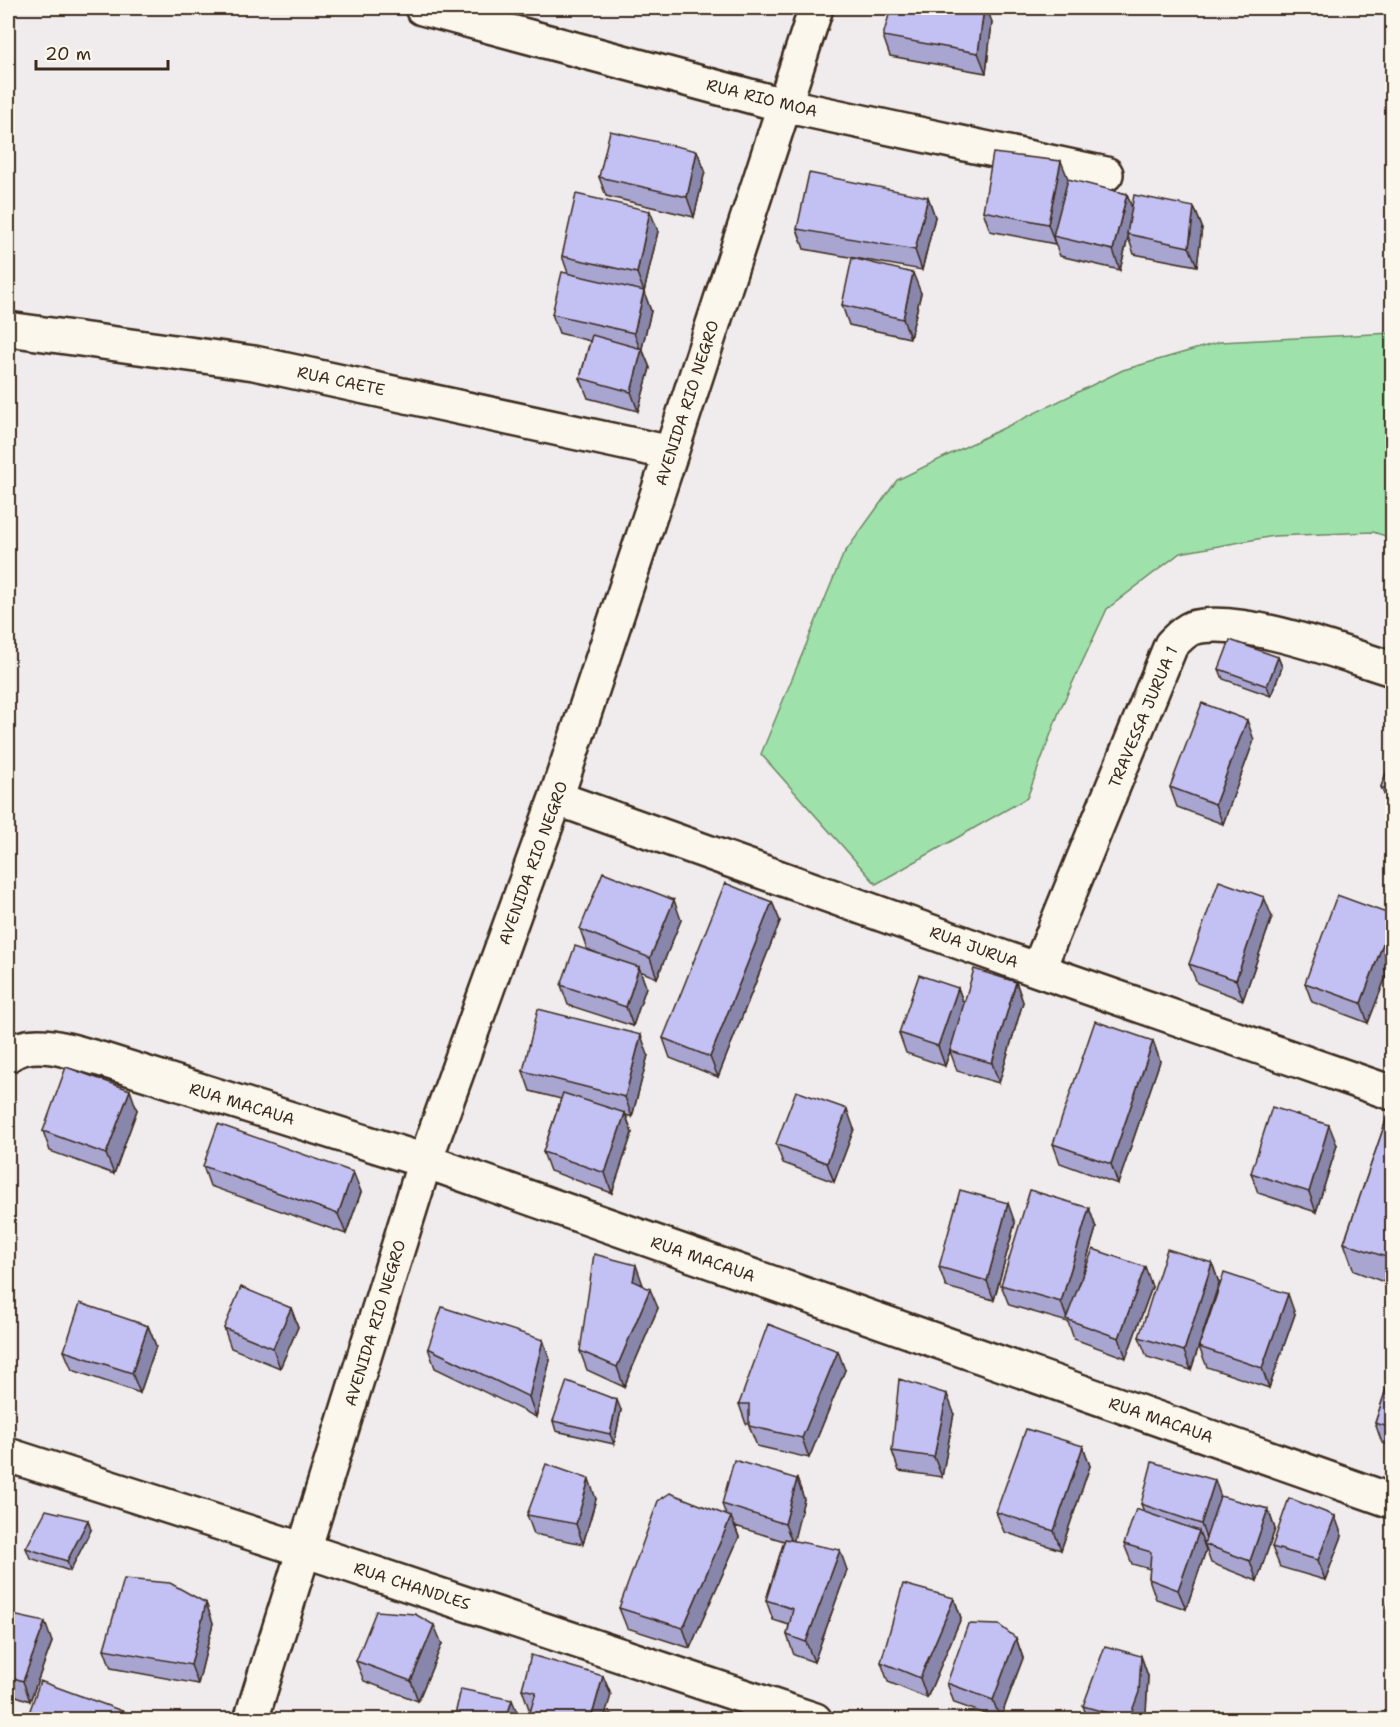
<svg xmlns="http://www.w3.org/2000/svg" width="1400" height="1727" viewBox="0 0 1400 1727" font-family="'Shantell Sans',sans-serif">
	<rect width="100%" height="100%" fill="#f0eced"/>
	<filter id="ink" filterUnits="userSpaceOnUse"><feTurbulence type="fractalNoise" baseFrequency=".0167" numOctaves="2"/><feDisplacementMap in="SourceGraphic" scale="12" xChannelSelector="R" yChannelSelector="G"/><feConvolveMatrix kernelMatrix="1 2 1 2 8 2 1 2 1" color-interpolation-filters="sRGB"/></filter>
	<g filter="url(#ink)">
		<path fill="#9fe1ab" stroke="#6d8664" stroke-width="1.5" d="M1392 333V538L1373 532 1274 536 1180 553 1107 609 1059 712 1027 798 876 884 761 754 843 555 897 480 1123 370 1220 342Z"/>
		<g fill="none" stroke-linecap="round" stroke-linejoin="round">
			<defs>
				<path id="minor" d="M422 8 783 105 1106 174
					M8 329 254 363 671 453
					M556 798 1038 970 1392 1093
					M1038 970 1171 645C1177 639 1184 631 1192 628 1239 614 1344 654 1392 669
					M8 1055C34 1036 72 1052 100 1059L425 1161 1392 1501
					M8 1455 304 1550 815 1720
					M251 1720 425 1161 556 798 671 453 816 8"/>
			</defs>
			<use href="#minor" stroke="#3b2a1e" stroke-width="38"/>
			<use href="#minor" stroke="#fbf7ec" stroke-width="33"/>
		</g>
		<path fill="#a8a5d1" stroke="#3b2a1e" stroke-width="1.5" d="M998 8H1016L1015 11Z
			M992 22 986 73 890 56 883 36Z
			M697 151 705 171 694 217 606 196 599 177Z
			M1068 180 1127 194 1132 208 1194 207 1202 227 1197 266 1134 254 1128 237 1120 270 1060 256 1055 243V244L990 231 983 211Z
			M928 197 935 217 922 270 804 249 797 229Z
			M658 231 644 292 651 311 642 348 650 368 638 411 588 398 580 378 590 341 559 333 552 314 568 273 562 256Z
			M921 293 910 338 849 325 842 305Z
			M1278 657 1282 667 1271 696 1223 679 1219 669Z
			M1254 740 1223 824 1177 807 1170 787Z
			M1392 757V808L1389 807 1381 787Z
			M772 902 780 921 718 1077 670 1058 663 1038Z
			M1392 915V989L1387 974 1368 1023 1312 1002 1305 983Z
			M1272 917 1243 1000 1197 983 1189 964Z
			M681 920 657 978 640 971 646 987 633 1026 568 1005 561 985 599 954 587 949 580 929Z
			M1016 982 1023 1002 999 1083 957 1071 950 1051 945 1066 906 1053 899 1033 958 988 964 1004Z
			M1153 1041 1160 1061 1118 1184 1060 1163 1053 1144Z
			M648 1055 632 1117 626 1115 632 1133 612 1193 550 1171 543 1152 561 1099 530 1091 523 1071Z
			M1392 1103V1285L1354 1271 1344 1243Z
			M137 1110 114 1174 50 1151 43 1131Z
			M854 1129 834 1182 783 1163 776 1144Z
			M1337 1145 1316 1212 1258 1193 1251 1173Z
			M203 1166 353 1172 361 1192 346 1234 210 1186Z
			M1089 1208 1096 1228 1079 1286 1145 1267 1152 1287 1126 1358 1074 1339 1068 1322 1009 1305 1001 1285Z
			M1015 1223 994 1300 946 1287 939 1267Z
			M1212 1263 1219 1283 1191 1370 1147 1357 1139 1337Z
			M643 1285 658 1308 624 1387 587 1370 580 1351Z
			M291 1308 298 1327 280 1368 231 1348 224 1328Z
			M1295 1314 1269 1388 1207 1367 1199 1347Z
			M148 1326 156 1346 140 1393 72 1370 64 1351Z
			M543 1340 550 1360 536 1417 435 1368 428 1348Z
			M845 1370 809 1458 757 1446 749 1426V1424H746L739 1404Z
			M1392 1371V1446L1382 1443 1375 1423Z
			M621 1410 614 1444 556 1431 553 1421Z
			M954 1413 942 1477 899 1471 892 1451Z
			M1083 1446 1090 1466 1061 1550 1004 1532 996 1512Z
			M797 1479 804 1499 793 1541 847 1570 814 1662 794 1655 787 1635 789 1625 773 1620 766 1600 784 1541 735 1526 739 1537 690 1648 627 1628 619 1608 726 1515 722 1504Z
			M1221 1497 1268 1509 1275 1529 1257 1581 1211 1563 1204 1543 1203 1542 1206 1550 1186 1609 1156 1599 1149 1579 1150 1569 1132 1564 1124 1544 1144 1512 1141 1504Z
			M596 1499 583 1544 534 1534 527 1515Z
			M91 1530 70 1571 30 1558 26 1548Z
			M1342 1536 1325 1580 1280 1567 1272 1547Z
			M1392 1591V1621L1387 1607Z
			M954 1598 961 1618 927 1698 888 1682 881 1662Z
			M206 1603 213 1623 198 1684 111 1668 104 1649Z
			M8 1614 52 1642 30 1701 8 1693Z
			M1016 1638 1023 1658 1000 1719 954 1703 947 1683Z
			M442 1644 418 1701 364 1681 356 1661Z
			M1141 1656 1148 1676 1146 1712 1143 1719H1088L1083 1706Z
			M603 1676 611 1695 531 1709H529L522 1689Z"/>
		<path fill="#8886aa" stroke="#3b2a1e" stroke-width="1.5" d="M984 8H987L992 22 986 73 978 53Z
			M697 151 705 171 694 217 687 197Z
			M1061 161 1069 181 1053 236 1055 244 1048 224Z
			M1127 194 1134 214 1127 234 1128 237 1120 270 1113 250Z
			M928 197 935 217 922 270 915 250Z
			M1194 207 1202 227 1197 266 1189 247Z
			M650 211 658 231 644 292 651 311 641 352 634 333 644 292 637 273Z
			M913 273 921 293 910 338 903 319Z
			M642 349 650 368 638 411 631 392Z
			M1278 657 1282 667 1271 696 1267 686Z
			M1247 720 1254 740 1223 824 1215 804Z
			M1264 897 1272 917 1243 1000 1236 980Z
			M674 900 681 920 657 978 650 958Z
			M772 902 780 921 718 1077 710 1057Z
			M1392 919V958L1385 969 1387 974 1368 1023 1361 1003Z
			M639 967 646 987 633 1026 626 1007Z
			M1016 982 1023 1002 999 1083 992 1063Z
			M958 988 965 1007 945 1066 938 1046Z
			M641 1035 648 1055 632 1117 625 1097Z
			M1153 1041 1160 1061 1118 1184 1111 1164Z
			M130 1090 137 1110 114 1174 106 1154Z
			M847 1109 854 1129 834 1182 827 1163Z
			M625 1113 632 1133 612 1193 605 1173Z
			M1329 1125 1337 1145 1316 1212 1309 1192Z
			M353 1172 361 1192 346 1234 338 1214Z
			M1008 1203 1015 1223 994 1300 987 1281Z
			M1089 1208 1096 1228 1069 1320 1067 1319 1061 1302Z
			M1212 1263 1219 1283 1191 1370 1184 1351Z
			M636 1265 643 1285 633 1281Z
			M1145 1267 1152 1287 1126 1358 1119 1338Z
			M650 1289 658 1308 624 1387 617 1367Z
			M1288 1294 1295 1314 1269 1388 1262 1368Z
			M291 1308 298 1327 280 1368 273 1348Z
			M148 1326 156 1346 140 1393 132 1373Z
			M543 1340 550 1360 536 1417 529 1397Z
			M838 1351 845 1370 809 1458 802 1438Z
			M947 1394 954 1413 942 1477 934 1457Z
			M617 1400 621 1410 614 1444 610 1434Z
			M1083 1446 1090 1466 1061 1550 1054 1531Z
			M589 1479 596 1499 583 1544 576 1524Z
			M797 1479 804 1499 793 1544 785 1524Z
			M1215 1480 1222 1500 1208 1544 1201 1524Z
			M1268 1509 1275 1529 1257 1581 1250 1561Z
			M1335 1516 1342 1536 1325 1580 1318 1560Z
			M731 1517 739 1537 690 1648 683 1628Z
			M88 1520 91 1530 70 1571 67 1561Z
			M1199 1531 1206 1550 1186 1609 1178 1590Z
			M840 1550 847 1570 814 1662 806 1642Z
			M954 1598 961 1618 927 1698 920 1678Z
			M206 1603 213 1623 198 1684 191 1665Z
			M45 1622 52 1642 30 1701 23 1681Z
			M434 1625 442 1644 418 1701 411 1681Z
			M1016 1638 1023 1658 1000 1719 993 1700Z
			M1141 1656 1148 1676 1146 1712 1143 1719H1129Z
			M603 1676 611 1695 604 1719H591Z
			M512 1700 520 1719H506Z"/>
		<path fill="#c3c0f3" stroke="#3b2a1e" stroke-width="1.5" d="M891 8H984L978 53 883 36Z
			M610 131 697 151 687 197 599 177Z
			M993 153 1061 161 1048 224 983 211Z
			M809 173 928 197 915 250 797 229Z
			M1068 179 1127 194 1113 250 1053 236Z
			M576 194 650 211 637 273 562 256Z
			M1134 195 1194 207 1189 247 1127 234Z
			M852 258 913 273 903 319 842 305Z
			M562 272 644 291 634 333 552 314Z
			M592 335 642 349 631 392 580 378Z
			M1230 640 1278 657 1267 686 1219 669Z
			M1202 703 1247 720 1215 804 1170 787Z
			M1392 757V791L1381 787Z
			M603 872 674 900 650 958 580 929Z
			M1219 881 1264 897 1236 980 1189 964Z
			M725 883 772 902 710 1057 663 1038Z
			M1337 895 1392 915V919L1361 1003 1305 983Z
			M575 946 639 967 626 1007 561 985Z
			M1392 949V972L1385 969Z
			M974 969 1016 982 992 1063 950 1051Z
			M919 975 958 988 938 1046 899 1033Z
			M538 1009 641 1035 625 1097 523 1071Z
			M1095 1021 1153 1041 1111 1164 1053 1144Z
			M66 1067 130 1090 106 1154 43 1131Z
			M796 1091 847 1109 827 1163 776 1144Z
			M563 1093 625 1113 605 1173 543 1152Z
			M1392 1103V1259L1344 1243Z
			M1272 1107 1329 1125 1309 1192 1251 1173Z
			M218 1124 353 1172 338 1214 203 1166Z
			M960 1190 1008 1203 987 1281 939 1267Z
			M1030 1190 1089 1208 1061 1302 1001 1285Z
			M1093 1249 1145 1267 1119 1338 1066 1319Z
			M1167 1249 1212 1263 1184 1351 1139 1337Z
			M594 1254 636 1265 633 1281 650 1289 617 1367 580 1351Z
			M1224 1273 1288 1294 1262 1368 1199 1347Z
			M241 1287 291 1308 273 1348 224 1328Z
			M80 1303 148 1326 132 1373 64 1351Z
			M442 1307 543 1340 529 1397 428 1348Z
			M768 1324 838 1351 802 1438 749 1426V1404H739Z
			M1392 1371V1428L1375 1423Z
			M899 1379 947 1394 934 1457 892 1451Z
			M567 1381 617 1400 610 1434 553 1421Z
			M1026 1429 1083 1446 1054 1531 996 1512Z
			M734 1460 797 1479 785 1524 722 1504Z
			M1152 1462 1215 1480 1201 1524 1141 1504Z
			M546 1464 589 1479 576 1524 527 1515Z
			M670 1493 731 1517 683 1628 619 1608 658 1501Z
			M1220 1496 1268 1509 1250 1561 1204 1544Z
			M1289 1498 1335 1516 1318 1560 1272 1547Z
			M1136 1509 1199 1531 1178 1590 1149 1579 1151 1552 1124 1544Z
			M46 1510 88 1520 67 1561 26 1548Z
			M785 1539 840 1550 806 1642 787 1635 793 1609 766 1600Z
			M124 1579 170 1583 206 1603 191 1665 104 1649Z
			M903 1584 954 1598 920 1678 881 1662Z
			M1392 1591V1609L1387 1607Z
			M376 1611 415 1614 434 1625 411 1681 356 1661Z
			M8 1614 45 1622 23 1681 8 1676Z
			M968 1624 999 1625 1016 1638 993 1700 947 1683Z
			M1105 1646 1141 1656 1139 1692 1129 1719 1083 1706Z
			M531 1655 603 1676 591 1719H528L536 1692 522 1689Z
			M40 1681 144 1719H27Z
			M461 1689 512 1700 506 1719H454Z
			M608 1713 626 1719H606Z
			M1211 1717 1220 1719H1210Z"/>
	</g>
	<g text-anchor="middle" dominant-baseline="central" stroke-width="4.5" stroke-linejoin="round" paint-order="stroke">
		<g font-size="16" fill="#3b2a1e" stroke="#fbf7ec">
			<text transform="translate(762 98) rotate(14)">RUA RIO MOA</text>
			<text transform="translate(341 381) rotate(12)">RUA CAETE</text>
			<text transform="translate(687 403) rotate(-72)">AVENIDA RIO NEGRO</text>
			<text transform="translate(1143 717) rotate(-67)">TRAVESSA JURUA 1</text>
			<text transform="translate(533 863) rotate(-70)">AVENIDA RIO NEGRO</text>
			<text transform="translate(974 947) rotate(20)">RUA JURUA</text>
			<text transform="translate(242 1104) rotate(17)">RUA MACAUA</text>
			<text transform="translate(703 1259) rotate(19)">RUA MACAUA</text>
			<text transform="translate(375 1323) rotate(-73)">AVENIDA RIO NEGRO</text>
			<text transform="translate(1161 1420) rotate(19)">RUA MACAUA</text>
			<text transform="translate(412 1586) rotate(18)">RUA CHANDLES</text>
		</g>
	</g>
	<rect width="1400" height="1727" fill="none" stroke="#fbf7ec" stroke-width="30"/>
	<rect x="15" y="15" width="1370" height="1697" fill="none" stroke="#3b2a1e" stroke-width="2" filter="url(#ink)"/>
	<path d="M36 60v9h132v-9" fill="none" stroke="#3b2a1e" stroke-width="3"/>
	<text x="45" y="60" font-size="18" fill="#3b2a1e" stroke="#fbf7ec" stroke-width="4.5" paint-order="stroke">20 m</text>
</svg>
